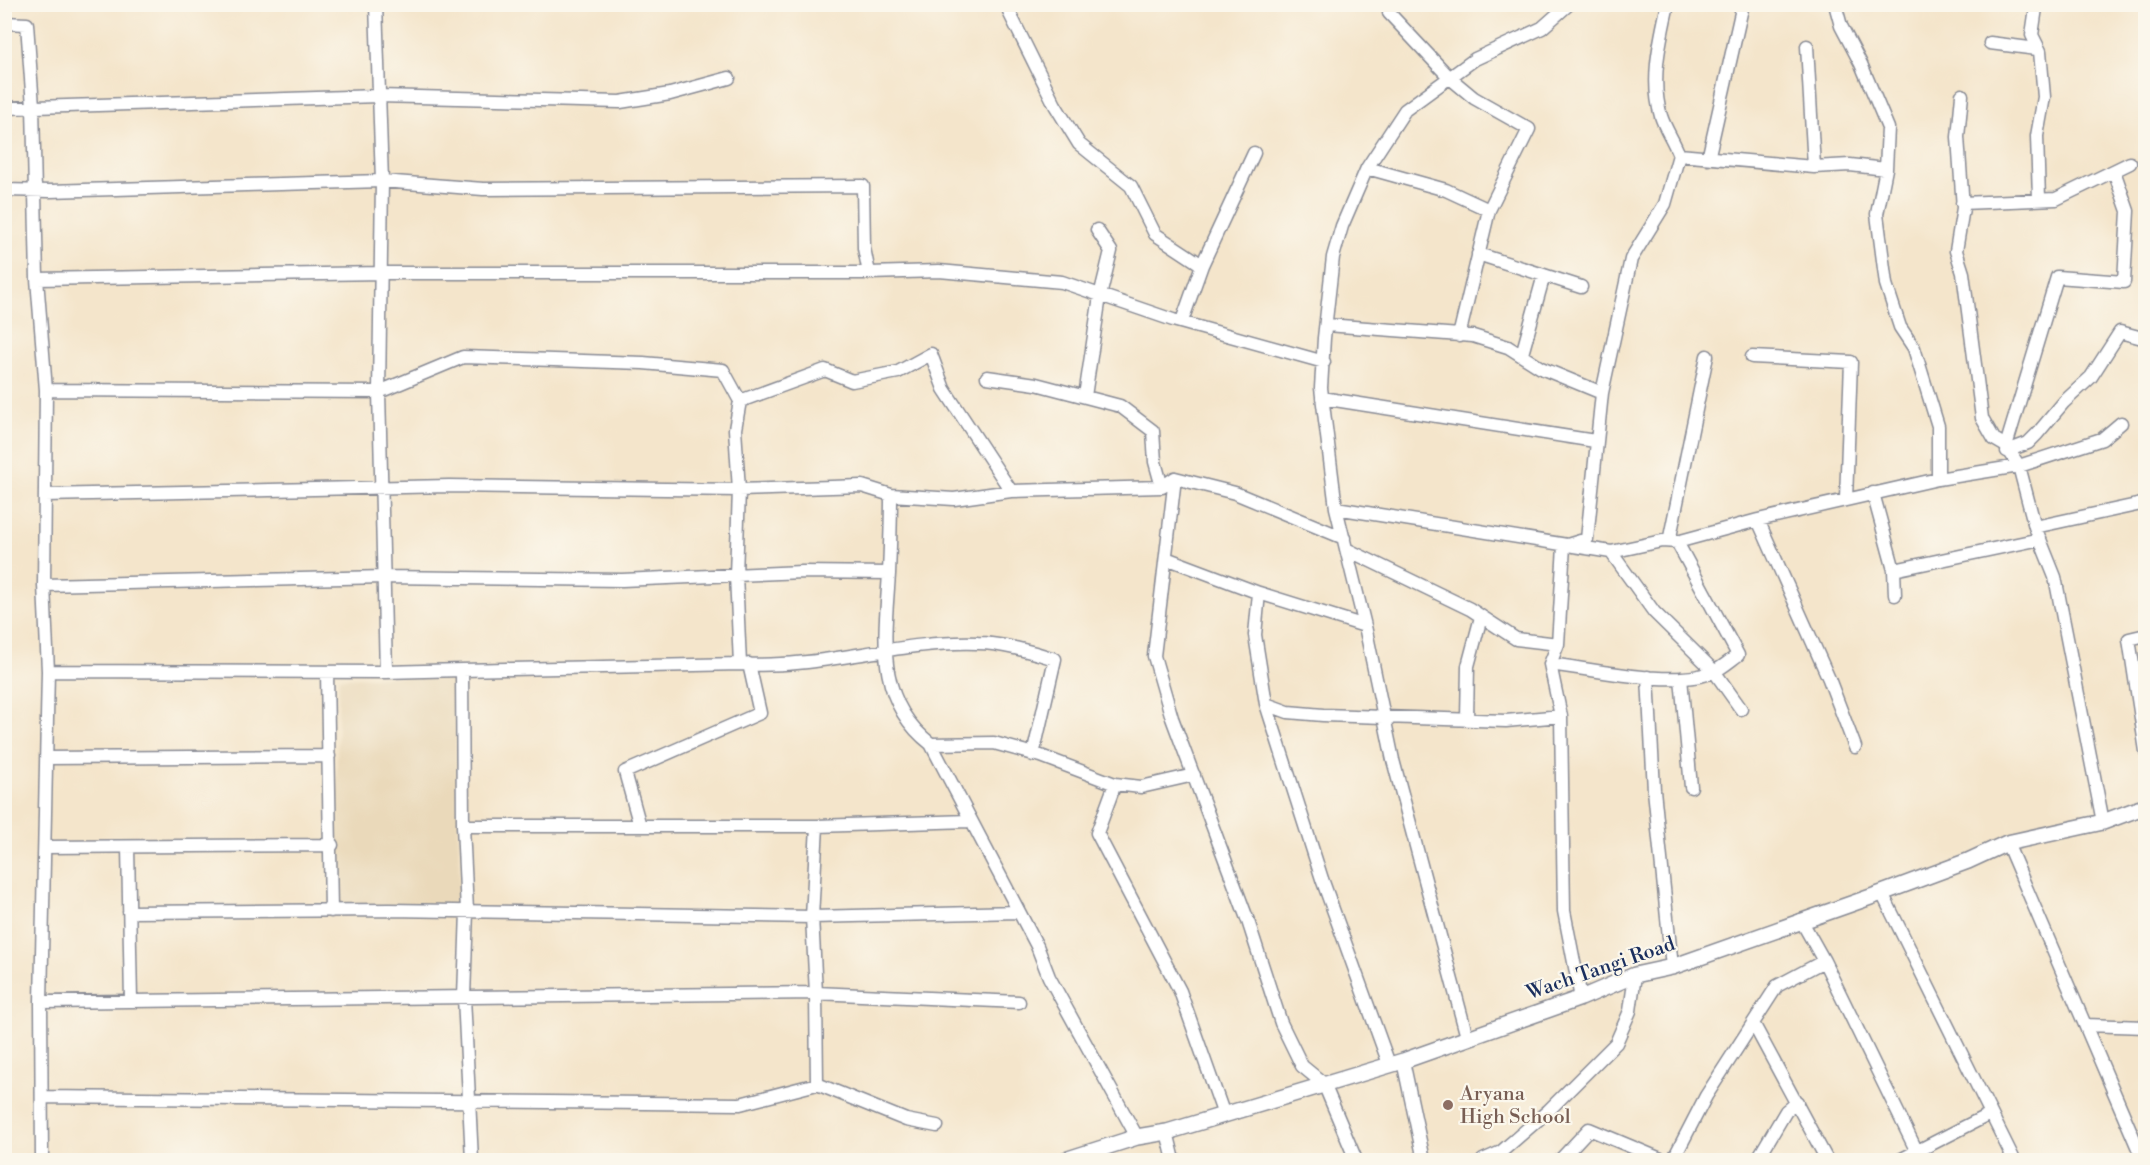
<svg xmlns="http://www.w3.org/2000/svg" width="2150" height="1165" viewBox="0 0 2150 1165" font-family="'Libre Bodoni',serif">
	<rect width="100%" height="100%" fill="#fbf7ec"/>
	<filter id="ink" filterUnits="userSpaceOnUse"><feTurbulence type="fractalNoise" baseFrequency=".0167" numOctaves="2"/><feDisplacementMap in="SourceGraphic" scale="12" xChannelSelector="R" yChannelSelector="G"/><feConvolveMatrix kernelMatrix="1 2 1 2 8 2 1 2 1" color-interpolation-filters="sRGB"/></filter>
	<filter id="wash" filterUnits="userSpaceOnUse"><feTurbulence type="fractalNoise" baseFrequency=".008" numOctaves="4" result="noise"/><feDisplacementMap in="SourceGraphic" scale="24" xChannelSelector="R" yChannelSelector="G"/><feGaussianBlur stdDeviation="1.35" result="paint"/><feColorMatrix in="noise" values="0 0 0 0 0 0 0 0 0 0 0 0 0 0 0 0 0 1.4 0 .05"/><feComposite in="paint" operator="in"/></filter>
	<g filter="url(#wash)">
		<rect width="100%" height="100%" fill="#f4e5cb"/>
		<path fill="#ead9ba" d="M454 676 460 904 334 906 339 678Z"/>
	</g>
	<g filter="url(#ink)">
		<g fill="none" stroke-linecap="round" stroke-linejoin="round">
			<defs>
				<path id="minor" d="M376 4 382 181 379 392 386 672
					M1007 4 1010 14 1055 105 1079 144 1131 186 1155 234 1202 265
					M1835 4 1841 26 1861 64 1888 128 1886 169 1877 214 1886 284 1900 327 1914 348 1938 426V479
					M2036 8 2032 35 2040 51 2044 97 2037 136 2039 199
					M1389 13 1450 78 1474 98 1529 129 1489 210 1459 336
					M4 23 27 24 33 106 37 279 46 390 44 585 48 671 41 1002 42 1160
					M1990 43 2037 49
					M1807 46 1814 167
					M1962 95 1958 137 1963 208 1956 251 1963 273 1982 418 1994 439 2006 446 2019 466 2035 527 2055 577 2103 822
					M4 108 378 96 620 102 670 94 729 78
					M1679 155 1814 167 1850 165 1886 169
					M1708 159 1743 4
					M1367 168 1446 190 1489 210
					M4 190 50 191 382 181 483 189 863 186 864 248 869 273
					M1962 203 2056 199 2130 163
					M1478 254 1581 287
					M37 279 382 273H869L939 271 1062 282 1173 320 1324 362
					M1182 321 1202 265 1254 153
					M1327 325 1473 336 1508 347 1541 368 1602 393
					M1522 354 1544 275
					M1752 357 1851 362 1846 499
					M987 377 1036 384 1120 406 1153 431 1155 462 1162 487
					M46 390 379 392 463 357 643 363 723 370 740 401 735 429 739 490 736 575 740 664
					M1085 396 1100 296 1111 251 1097 230
					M1322 398 1595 441
					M740 401 825 370 852 381 898 372 931 354 944 389 1011 491
					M2006 446 2057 277 2124 282 2128 211 2114 171
					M2007 451 2028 443 2037 434 2064 402 2091 377 2120 332 2146 339
					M1175 478 1154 656 1172 718 1248 921 1281 1023 1302 1066 1324 1084 1356 1160
					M1873 493 1894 570 1895 595
					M45 495 449 486 739 490 862 486 891 495 954 499 1011 491 1162 487 1175 478 1235 493 1344 538
					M891 495C891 522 890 548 889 574 885 636 874 700 931 744L1037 946 1049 977 1137 1137
					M1336 508 1611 552 1662 541 1677 542 1758 520 1938 479 2019 466 2102 439 2121 423
					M1758 520 1829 679 1855 747
					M2035 527 2146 503
					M1346 549 1470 609 1516 639 1558 644
					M1611 552 1654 612 1714 671 1741 709
					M1166 558 1259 593 1365 626
					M1894 570 2040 539
					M44 585 385 577 622 580 802 572 889 573
					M1259 593 1255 635 1266 704 1322 879 1389 1064
					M2146 635 2129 639 2146 751
					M1550 664C1592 669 1678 689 1715 671 1723 667 1731 660 1738 655L1677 542 1670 537 1707 356
					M462 670 740 664C819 670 898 640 978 643 999 643 1034 652 1055 659L1033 755
					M48 671 386 672 462 670 463 826 467 911 464 997 472 1160
					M327 672 331 911
					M1648 677 1654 790 1672 967
					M1681 678 1691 787
					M1266 704 1288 712 1323 715 1506 721 1561 716
					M1467 719 1468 666 1481 617
					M931 744 994 743 1041 756 1115 784 1141 787 1194 775
					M46 758 329 756
					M1115 784 1097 833 1180 991 1224 1115
					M463 826H817L969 821
					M640 826 625 772 760 713 749 664
					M817 826 812 917 816 993 817 1084
					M2007 843 2143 1160
					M45 847 332 845
					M128 847 131 1001
					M1882 893 2014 1160
					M129 912 390 910 812 917 1018 912
					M1801 920 1824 961 1921 1160
					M1581 998 1564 911 1561 716 1550 664 1558 644 1564 546 1587 539 1602 393 1631 259 1665 204 1679 155C1674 141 1665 129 1661 116 1650 80 1660 41 1668 4
					M41 1002 816 993 1019 1002
					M1753 1023 1827 1160
					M2085 1025 2146 1027
					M1467 1037 1393 760 1365 626 1336 508 1321 388 1324 338 1333 257 1342 226 1367 168 1405 110 1475 59 1542 28 1569 4
					M1403 1061 1424 1160
					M42 1097 740 1104 817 1084 906 1120 937 1126
					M1167 1132 1174 1160
					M1483 1160 1501 1152 1548 1111 1616 1043 1630 1011 1635 975
					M1560 1160 1589 1129 1663 1160
					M1673 1160 1706 1096 1777 986 1824 961
					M1757 1160 1786 1111 1797 1102
					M1900 1160 1990 1114"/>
				<path id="major" d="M1065 1160 1137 1137 1167 1132 1403 1061 1581 998 1635 975 1672 967 1882 893 1968 861 2007 843 2103 822 2146 806"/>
			</defs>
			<use href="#minor" stroke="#888a94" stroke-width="15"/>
			<use href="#major" stroke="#888a94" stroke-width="18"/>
			<use href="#minor" stroke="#fff" stroke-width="12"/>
			<use href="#major" stroke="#fff" stroke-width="15"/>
		</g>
	</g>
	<circle fill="#8d6e63" stroke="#fbf7ec" stroke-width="2" cx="1448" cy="1105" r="6"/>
	<g text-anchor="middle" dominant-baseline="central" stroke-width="4.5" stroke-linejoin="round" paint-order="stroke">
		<g font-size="20" fill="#1b2f5e" stroke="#fbf7ec">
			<text transform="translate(1601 969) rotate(-19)">Wach Tangi Road</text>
		</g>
		<g font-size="20" fill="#785e54" stroke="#fbf7ec" text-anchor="start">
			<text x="1460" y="1094">Aryana<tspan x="1460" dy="23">High School</tspan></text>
		</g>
	</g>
	<rect width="2150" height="1165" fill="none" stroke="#fbf7ec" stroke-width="24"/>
</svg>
